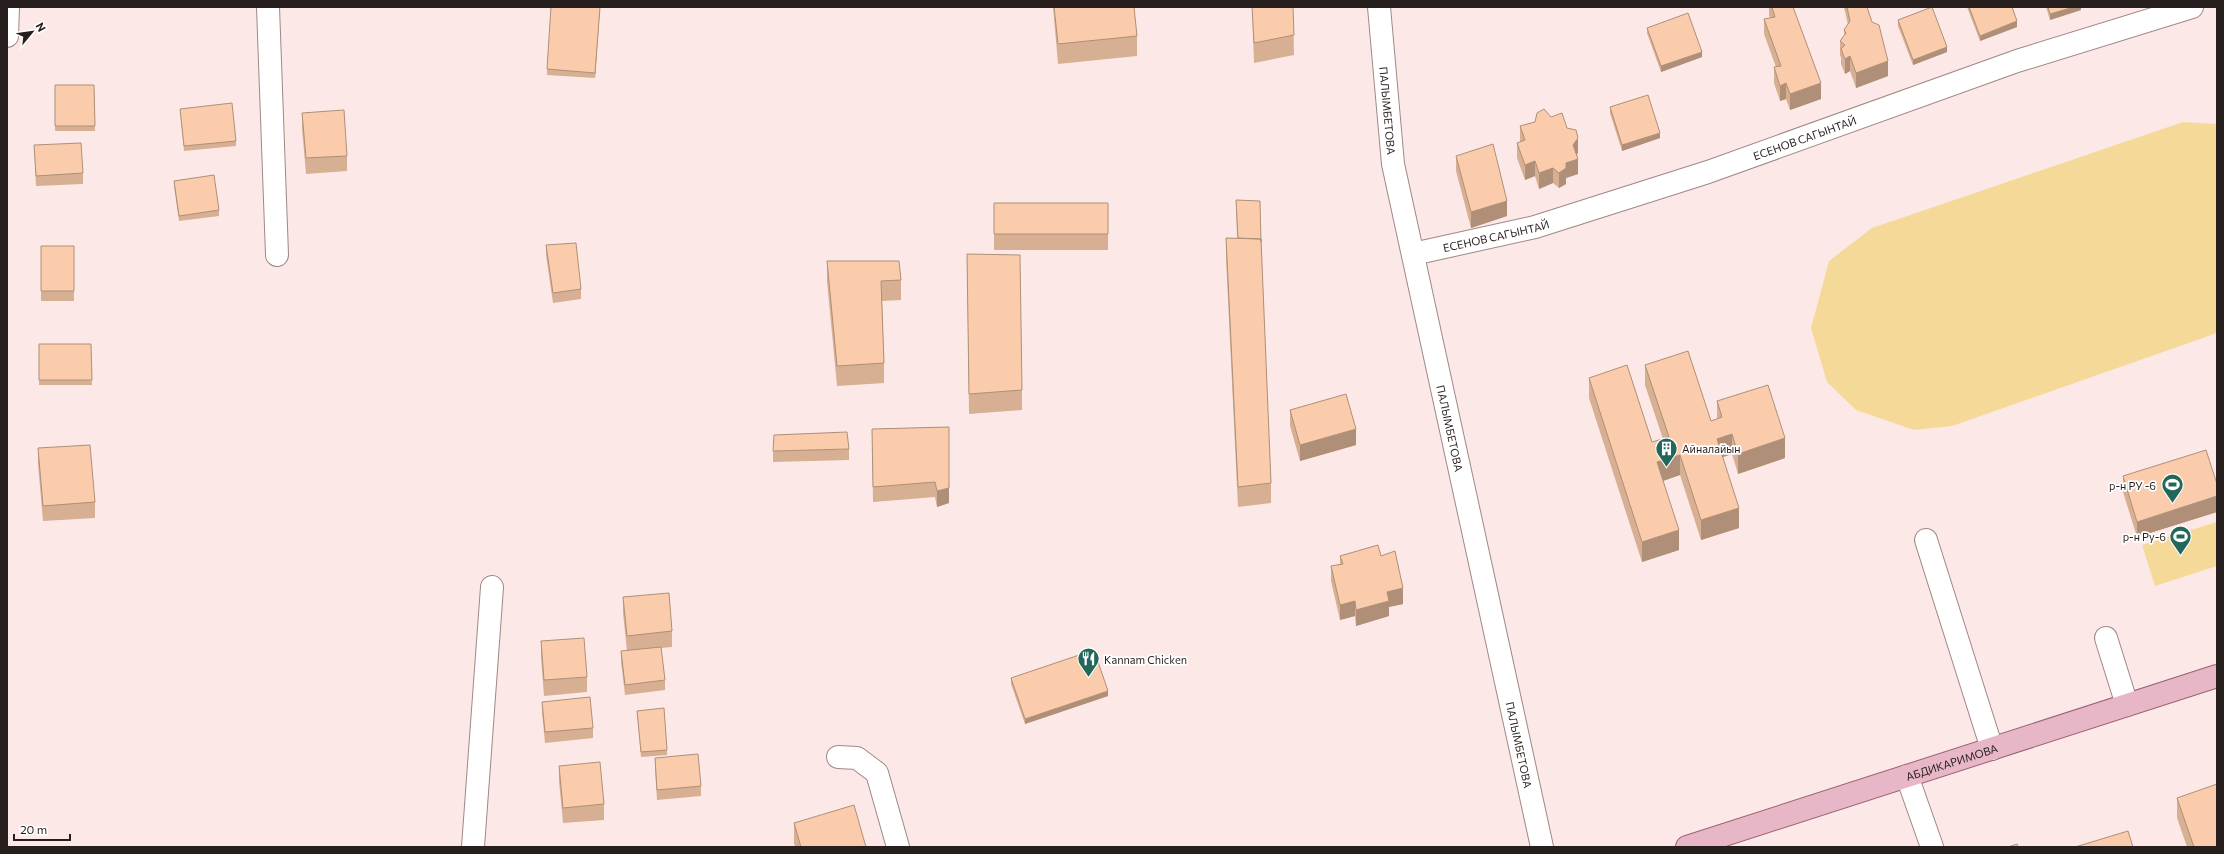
<svg xmlns="http://www.w3.org/2000/svg" width="2224" height="854" viewBox="0 0 2224 854" font-family="Commissioner,sans-serif">
	<rect width="100%" height="100%" fill="#fce9e7"/>
	<path fill="#f5d998" d="M2183 122 2217 124V333L1952 426 1914 430 1856 410 1827 382 1811 328 1829 261 1872 228Z
		M2217 522V566L2155 586 2142 545Z"/>
	<g fill="none" stroke-linecap="round" stroke-linejoin="round">
		<defs>
			<g id="minor">
				<path d="M268 7 277 255"/>
				<path id="s1" d="M1379 7 1393 164 1542 847"/>
				<path d="M7 36 8 7"/>
				<path id="s2" d="M1413 254 1535 227 1708 172 2017 61 2192 7"/>
				<path d="M1926 540 1992 749"/>
				<path d="M2106 638 2127 705"/>
				<path d="M838 757 857 758 877 773 898 847"/>
				<path d="M1907 776 1932 847"/>
				<path d="M473 847 492 587"/>
			</g>
			<g id="major">
				<path id="s3" d="M1687 847 2217 676"/>
			</g>
		</defs>
		<use href="#minor" stroke="#9e8885" stroke-width="24"/>
		<use href="#major" stroke="#996273" stroke-width="24"/>
		<use href="#minor" stroke="#fff" stroke-width="22"/>
		<use href="#major" stroke="#e7b6c7" stroke-width="22"/>
	</g>
	<path fill="#d7af93" d="M600 7 595 78 547 75V69Z
		M1053 7H1134L1137 36V56L1058 64Z
		M1252 7H1293L1294 55 1254 63Z
		M1769 7H1793L1821 99 1790 110 1786 99 1780 101 1774 83V67H1776L1764 34V19L1770 18 1769 15Z
		M1844 7H1867L1888 76 1856 88 1850 71 1845 74 1841 64V57L1840 56V41L1844 36V30L1848 25Z
		M1967 7H2012L2017 27 1980 41Z
		M2046 7H2081V10L2050 20Z
		M1898 20 1947 52 1913 65 1898 26Z
		M1647 28 1702 57 1661 72 1647 33Z
		M55 85H94L95 131H55Z
		M1610 107 1660 138 1622 151 1610 113Z
		M180 109 236 141V146L184 151Z
		M302 113 347 156V171L306 174 302 128Z
		M1551 117 1567 128 1578 153 1577 154 1578 174 1566 178V184L1559 188 1553 183 1539 189 1535 176 1525 180 1517 158V143L1520 142V126L1535 122Z
		M34 145 83 173V184L36 186Z
		M1456 156 1507 216 1471 228 1456 171Z
		M174 181 219 210V216L179 221 174 186Z
		M1236 200 1261 250 1271 483V503L1238 507 1226 258V238H1237Z
		M994 203H1108V250H994Z
		M546 245 581 289V299L553 303 546 255Z
		M41 246H74V301H41Z
		M967 254 1022 390V410L969 414Z
		M827 261 901 280V300L882 301 884 363V383L837 386 827 281Z
		M39 344H91L92 385H39Z
		M1645 365 1711 421 1717 419V401L1785 458 1738 474 1732 454 1723 457 1739 528 1701 540 1680 475 1663 481 1679 550 1642 562 1589 398V378L1652 442 1663 439 1645 385Z
		M1290 410 1356 445 1300 461 1290 426Z
		M949 427V503L937 507 935 497 873 502 872 429Z
		M38 448 95 502V518L43 521 38 464Z
		M849 449V460L773 462V451Z
		M2123 476 2217 484V512L2137 537 2123 492Z
		M1340 556H1381L1403 604 1389 607V616L1356 626 1355 616 1340 620 1331 581V566L1340 564Z
		M623 597 672 631V647L661 648 665 680V690L625 695 621 662V651H627L623 613Z
		M541 641 587 677V692L544 696 541 657Z
		M1011 678 1108 696 1025 724 1011 684Z
		M542 702 593 728V738L545 743 542 712Z
		M637 711 667 750V755L641 757Z
		M655 758 701 786V796L657 800 655 769Z
		M559 766 604 804V820L563 823 559 781Z
		M2177 798 2217 847H2187L2177 818Z
		M794 823 866 847H795L794 843Z"/>
	<path fill="#af8f78" d="M600 7V8L595 78V73Z
		M2074 7H2081V10L2050 20V14Z
		M2017 21V27L1980 41V36Z
		M1947 47V52L1913 65V60Z
		M1702 52V57L1661 72V66Z
		M1850 56V71L1845 74V59Z
		M1888 61V76L1856 88V73Z
		M1786 83V99L1780 101V86Z
		M1821 83V99L1790 110V94Z
		M1660 133V138L1622 151V145Z
		M1578 138V153L1573 160V145Z
		M1578 159V174L1566 178V184L1559 188V173L1566 163Z
		M1535 161V176L1525 180V165Z
		M1553 168V183L1539 189V173Z
		M1507 201V216L1471 228V212Z
		M949 427V503L937 507V491Z
		M1356 429V445L1300 461V445Z
		M1732 434V454L1717 459V439Z
		M1785 438V458L1738 474V454Z
		M1680 455V475L1657 483V462Z
		M2217 496V512L2137 537V522Z
		M1739 508V528L1701 540V520Z
		M1679 530V550L1642 562V542Z
		M1403 588V604L1389 607V616L1356 626V610L1387 592Z
		M1355 601V616L1340 620V605Z
		M1108 691V696L1025 724V719Z"/>
	<path fill="#faccab" stroke="#af8f78" d="M551 7H600L595 73 547 69Z
		M1054 7H1134L1137 36 1058 44Z
		M1252 7H1293L1294 35 1254 43Z
		M1772 7H1793L1821 83 1790 94 1786 83 1780 86 1774 67 1781 66 1764 19 1775 17Z
		M1847 7H1867L1872 22 1879 25 1888 61 1856 73 1850 56 1845 59 1841 49 1845 45 1840 41 1846 33 1844 30 1850 21Z
		M1932 7 1947 47 1913 60 1898 20Z
		M1969 7H2012L2017 21 1980 36Z
		M2048 7H2074L2050 14Z
		M1688 13 1702 52 1661 66 1647 28Z
		M55 85H94L95 126H55Z
		M1648 95 1660 133 1622 145 1610 107Z
		M232 103 236 141 184 146 180 109Z
		M1544 109 1551 117 1562 113 1567 128 1576 130 1578 138 1573 145 1578 159 1566 163V168L1559 173 1553 168 1539 173 1535 161 1525 165 1517 143 1525 140 1520 126 1535 122 1537 113Z
		M344 110 347 156 306 158 302 113Z
		M81 143 83 173 36 176 34 145Z
		M1493 144 1507 201 1471 212 1456 156Z
		M214 175 219 210 179 216 174 181Z
		M1236 200 1260 201 1261 242V239L1238 238Z
		M994 203H1108V234H994Z
		M1226 238 1261 239 1271 483 1238 487Z
		M576 243 581 289 553 293 546 245Z
		M41 246H74V291H41Z
		M967 254 1020 255 1022 390 969 394Z
		M827 261H899L901 280 881 281 884 363 837 366Z
		M39 344H91L92 380H39Z
		M1688 351 1711 421 1722 417 1717 401 1768 385 1785 438 1738 454 1732 434 1717 439 1739 508 1701 520 1680 455 1657 462 1679 530 1642 542 1589 378 1627 365 1652 442 1669 437 1645 365Z
		M1346 394 1356 429 1300 445 1290 410Z
		M949 427V488L937 491 935 482 873 487 872 429Z
		M847 432 849 449 773 451 774 435Z
		M90 445 95 502 43 506 38 448Z
		M2206 450 2217 484V496L2137 522 2123 476Z
		M1378 545 1381 556 1395 551 1403 588 1387 592 1389 601 1356 610 1355 601 1340 605 1331 566 1343 564 1340 556Z
		M669 593 672 631 627 636 623 597Z
		M584 638 587 677 544 680 541 641Z
		M661 647 665 680 625 685 621 651Z
		M1094 650 1108 691 1025 719 1011 678Z
		M590 697 593 728 545 732 542 702Z
		M664 708 667 750 641 752 637 711Z
		M698 754 701 786 657 790 655 758Z
		M600 762 604 804 563 808 559 766Z
		M2217 784V847H2194L2177 798Z
		M854 805 866 847H801L794 823Z
		M2128 831 2133 847H2075Z
		M2017 844 2018 847H2008Z"/>
	<defs>
		<symbol id="building-pin" viewBox="-11 -11 22 30"><path d="M0 17L-7.5 6A9.5 9.5 0 1 1 7.5 6Z" fill="#226759" stroke="#fff"/><path d="M-4-6H4V6H1V3H-1V6H-4ZM-2.5-4.3h1.7v1.8h-1.7ZM.8-4.3h1.7v1.8H.8ZM-2.5-1h1.7V.8h-1.7ZM.8-1h1.7V.8H.8Z" fill="#fff"/></symbol>
		<symbol id="stadium-pin" viewBox="-11 -11 22 30"><path d="M0 17L-7.5 6A9.5 9.5 0 1 1 7.5 6Z" fill="#226759" stroke="#fff"/><path d="M0-5a6.5 5 0 1 0 0 10a6.5 5 0 1 0 0-10ZM-3.5-1.8h7v3.6h-7Z" fill="#fff"/></symbol>
		<symbol id="restaurant-pin" viewBox="-11 -11 22 30"><path d="M0 17L-7.5 6A9.5 9.5 0 1 1 7.5 6Z" fill="#226759" stroke="#fff"/><path d="M-5-6h1v4h1v-4h1v4h1v-4h1v5L-1.5 .5V6h-2V.5L-5-1ZM5-6V6H3V1.5H1.5Q1.5-4 5-6Z" fill="#fff"/></symbol>
	</defs>
	<g fill-rule="evenodd">
		<use href="#building-pin" x="1654" y="436" width="25" height="34"/>
		<use href="#stadium-pin" x="2160" y="472" width="25" height="34"/>
		<use href="#stadium-pin" x="2168" y="524" width="25" height="34"/>
		<use href="#restaurant-pin" x="1076" y="646" width="25" height="34"/>
	</g>
	<g text-anchor="middle" dominant-baseline="central" stroke-width="3.5" stroke-linejoin="round" paint-order="stroke">
		<g font-size="11" fill="#271f1d" stroke="#fff">
			<text stroke="none"><textPath href="#s1" startOffset="104">ПАЛЫМБЕТОВА</textPath></text>
			<text stroke="none"><textPath href="#s2" startOffset="409">ЕСЕНОВ САГЫНТАЙ</textPath></text>
			<text stroke="none"><textPath href="#s2" startOffset="85">ЕСЕНОВ САГЫНТАЙ</textPath></text>
			<text stroke="none"><textPath href="#s1" startOffset="428">ПАЛЫМБЕТОВА</textPath></text>
			<text stroke="none"><textPath href="#s1" startOffset="752">ПАЛЫМБЕТОВА</textPath></text>
			<text stroke="none"><textPath href="#s3" startOffset="278">АБДИКАРИМОВА</textPath></text>
		</g>
		<g font-size="11" fill="#271f1d" stroke="#fff" text-anchor="start">
			<text x="1682" y="448">Айналайын</text>
			<text x="2156" y="485" text-anchor="end">р-н РУ -6</text>
			<text x="2166" y="536" text-anchor="end">р-н Ру-6</text>
			<text x="1104" y="659">Kannam Chicken</text>
		</g>
	</g>
	<rect width="2224" height="854" fill="none" stroke="#271f1d" stroke-width="16"/>
	<g transform="translate(32 32) rotate(61)" stroke="#ffffff" stroke-width="3" paint-order="stroke">
	<path d="M0-3L7 15L0 10L-7 15Z" fill="#271f1d"/>
	<text y="-6" font-size="11" font-weight="bold" text-anchor="middle" fill="#271f1d">N</text>
	</g>
	<path d="M14 834v6h56v-6" fill="none" stroke="#271f1d" stroke-width="2"/>
	<text x="20" y="834" font-size="12" fill="#271f1d" stroke="#ffffff" stroke-width="3" paint-order="stroke">20 m</text>
</svg>
